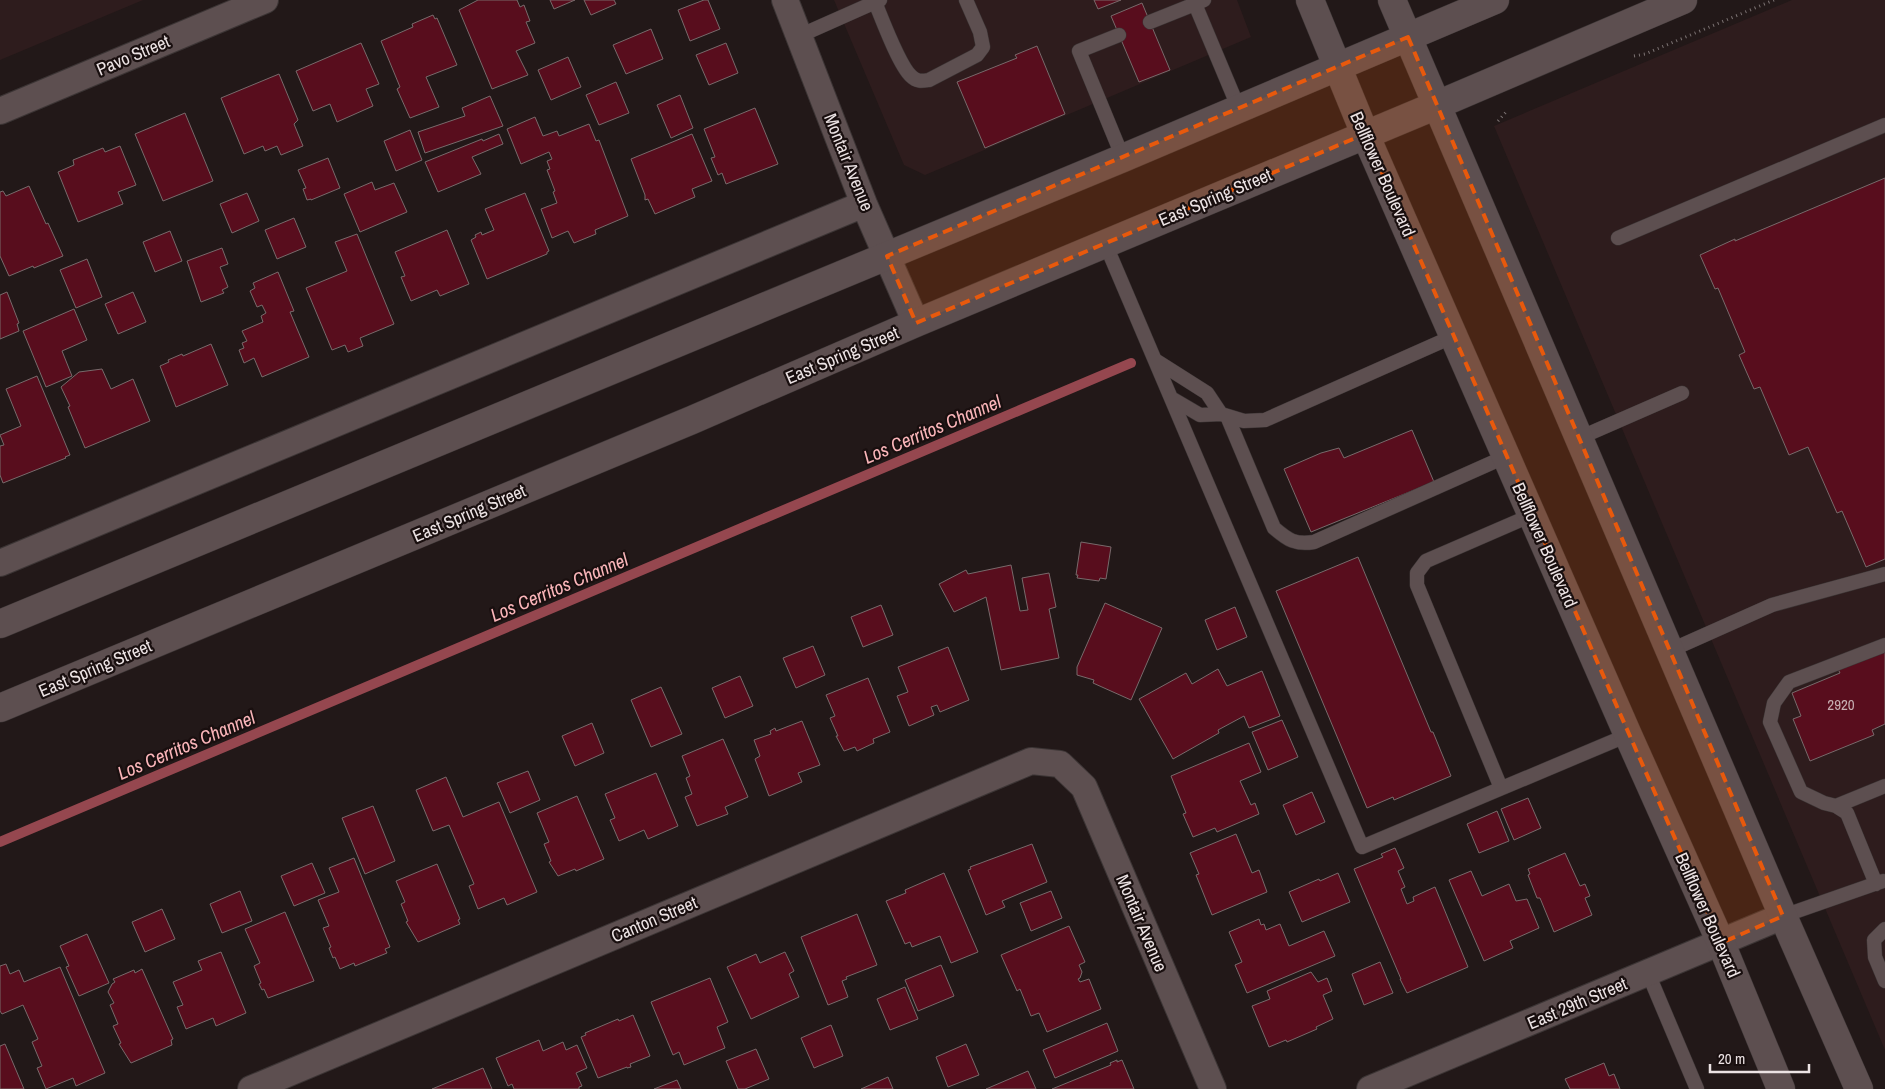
<svg xmlns="http://www.w3.org/2000/svg" width="1885" height="1089" viewBox="0 0 1885 1089" font-family="'Archivo Narrow',sans-serif">
	<rect width="100%" height="100%" fill="#221818"/>
	<path fill="#2e1c1d" d="M0 0H143L0 60Z
		M834 0H1237L1251 37 925 175 904 165Z
		M1792 0H1885V1050L1494 126Z"/>
	<g fill="none" stroke-linecap="round" stroke-linejoin="round">
		<path stroke="#95474f" stroke-width="10" d="M0 842 1131 363"/>
	</g>
	<path fill="#580d1d" stroke="#786a6b" d="M478 0H517L520 7 524 5 530 21 526 22 535 43 516 51 528 75 492 89 459 10Z
		M550 0H575L554 9Z
		M584 0H614L616 4 591 15Z
		M704 0H708L720 29 690 41 678 10Z
		M1094 0H1121L1098 9Z
		M1142 3 1170 70 1139 82 1111 16Z
		M433 15 435 19 437 18 457 65 426 77 439 107 410 118 397 89 400 87 381 41 413 27 412 24Z
		M651 29 663 59 626 74 613 45Z
		M361 43 379 84 366 89 373 106 337 122 330 104 313 111 296 71Z
		M726 43 738 73 709 85 696 55Z
		M1037 46 1065 114 985 148 957 82 1017 58 1015 55Z
		M568 57 581 87 551 100 538 70Z
		M279 74 298 120 294 124 303 146 281 155 277 146 265 151 263 146 244 154 221 98Z
		M616 82 629 113 599 125 586 95Z
		M680 95 693 128 671 138 657 105Z
		M490 96 503 126 425 153 418 132 465 116 462 108Z
		M755 108 778 164 726 184 722 173 718 175 711 158 715 157 704 129Z
		M185 113 213 181 163 201 135 134Z
		M535 117 543 136 557 131 559 136 589 124 596 141 599 140 628 216 595 230 596 234 574 243 568 231 552 238 541 209 557 203 553 192 555 191 547 170 550 169 547 161 552 159 549 152 521 164 507 129Z
		M410 130 422 160 396 171 384 141Z
		M499 134 503 144 472 157 481 174 438 192 425 162 482 139 483 141Z
		M692 134 712 181 692 189 695 197 655 214 648 199 645 200V195L631 159Z
		M120 146 136 185 118 192 123 204 78 222 58 172 74 165 73 160 103 148 105 152Z
		M328 158 340 188 311 200V199L307 200 303 189 306 188 298 170Z
		M1885 178V559L1866 567 1842 511 1837 513 1808 447 1789 455 1760 387 1754 389 1739 355 1745 352 1718 288 1715 289 1700 255 1735 239V241Z
		M372 182 375 190 394 183 407 212 360 232 344 194Z
		M29 186 46 224 48 223 63 256 34 268 33 266 9 276 0 256V192L3 191 6 196Z
		M247 193 259 221 232 233 220 204Z
		M525 193 549 251 547 252V254L487 279 471 240 476 237 475 235 481 232 482 235 494 230 485 209Z
		M294 218 306 247 277 259 265 230Z
		M447 230 469 284 440 296 437 290 411 301 401 277 405 276 395 252Z
		M170 231 182 261 155 272 143 242Z
		M357 234 394 324 360 338 363 346 348 352 345 345 332 350 306 288 347 271 335 242Z
		M222 248 228 264 220 267 228 287 222 290 224 293 201 302 187 261Z
		M87 259 102 297 76 308 60 270Z
		M278 272 294 311 290 312 309 357 262 377 254 358 244 363 239 350 244 348 242 343 247 341 242 331 263 322 261 316 266 313 262 305 257 307 250 291 255 288 253 283Z
		M7 292 19 323 17 324 19 331 0 339V295Z
		M133 292 146 322 118 334 105 304Z
		M74 309 87 340 62 351 72 376 46 387 23 331Z
		M211 344 228 385 176 407 160 366 169 362 168 360 182 354 183 356Z
		M102 369 111 389 133 379 150 421 85 448 68 407 70 406 61 387 79 372Z
		M37 376 70 455 65 457 66 458 3 483 0 475V446L4 445 0 435 21 426 6 389Z
		M1412 430 1434 482 1311 532 1284 469 1321 453 1339 448 1344 458Z
		M1081 542 1111 547 1106 579 1100 578 1099 581 1077 578 1078 575H1076Z
		M1358 557 1431 732H1433L1451 776 1394 800 1393 797 1367 808 1276 591Z
		M1011 565 1020 611 1028 610 1022 578 1049 573 1056 607 1049 609 1059 658 1001 670 986 597 954 612 939 584 966 570 968 574Z
		M1105 603 1162 628 1131 700 1093 683 1094 680 1077 675V667Z
		M881 605 893 635 863 647 851 617Z
		M1235 607 1247 637 1217 650 1205 620Z
		M813 646 825 675 796 688 783 658Z
		M948 647 969 700 940 712 937 705 931 707 934 715 909 726 897 696 908 692 898 667Z
		M1885 649V724L1872 730 1874 735 1810 761 1793 719 1801 716 1792 693 1840 673 1838 669Z
		M1218 669 1227 686 1262 671 1280 716 1249 728 1244 716 1218 730 1219 733 1173 759 1139 699 1186 673 1192 684Z
		M740 676 753 706 725 718 712 688Z
		M868 678 890 732 873 739 874 743 857 751 855 747 844 751 836 736H838L830 718 835 716 826 695Z
		M661 687 682 734 651 747 631 700Z
		M1282 720 1298 757 1268 770 1252 732Z
		M802 721 820 765 798 773 802 782 769 796 755 759 760 756 754 740 771 734 770 731 775 728 776 731Z
		M592 723 604 753 575 766 562 736Z
		M723 739 748 797 725 807 728 814 697 826 685 797 692 794 686 778 690 776 682 756Z
		M1249 743 1261 772 1240 781 1251 805 1255 803 1259 814 1217 832 1215 828 1193 837 1183 814 1186 813 1171 776Z
		M528 771 540 800 510 813 497 783Z
		M656 773 678 826 648 839 644 830 619 841 610 820 615 818 605 794Z
		M446 777 463 817 499 802 537 892 507 905 504 898 478 909 469 886 474 884 449 825 433 831 416 790Z
		M1312 792 1325 822 1296 835 1283 805Z
		M577 796 604 859 576 871 575 869 558 876 549 862 551 861 544 844 549 842 537 813Z
		M1528 798 1541 828 1514 840 1501 809Z
		M373 806 395 861 365 874 342 818Z
		M1497 811 1509 841 1479 853 1467 824Z
		M1236 834 1252 873 1259 870 1267 892 1212 915 1196 875 1199 874 1190 853Z
		M1032 844 1047 882 1002 901 1005 907 986 915 968 870 971 869 970 867Z
		M1395 848 1404 868 1398 871 1405 887 1401 889 1407 904 1414 901 1413 897 1435 887 1468 967 1407 993 1400 979H1401L1354 869 1383 857 1381 854Z
		M1565 853 1580 886 1585 884 1590 896 1585 898 1592 915 1554 932 1540 898H1537L1528 875 1530 874 1528 869Z
		M354 858 390 947 385 949 387 953 355 966 354 963 340 969 335 957 333 958 329 948 331 947 323 928 329 926 318 900 339 892 329 868Z
		M312 863 325 893 294 906 281 876Z
		M437 864 460 919 458 920 460 924 418 942 406 922 408 921 401 904 405 902 396 881Z
		M1471 871 1482 896 1509 884 1516 901 1527 899 1539 928 1510 941 1513 948 1484 961 1449 880Z
		M944 873 978 952 951 963 940 936 912 947 910 942 905 944 886 901 906 893 905 890Z
		M1338 873 1350 902 1302 922 1289 892 1319 879 1320 881Z
		M240 891 252 921 222 933 210 904Z
		M1051 891 1062 918 1031 931 1020 903Z
		M162 909 175 939 145 952 132 922Z
		M285 912 314 981 268 998 264 989 262 990 259 984 261 983 254 966 260 963 245 929Z
		M857 914 877 965 846 977 847 979 842 981 848 997 828 1005 801 937Z
		M1259 919 1261 925 1264 924 1266 930 1280 924 1289 946 1324 931 1335 956 1247 993 1235 965 1242 962 1229 932Z
		M1069 926 1085 962 1079 965 1082 972 1080 978 1078 979 1080 982 1089 979 1101 1009 1047 1032 1039 1013 1031 1016 1020 989 1017 991 1001 955Z
		M87 934 109 983 79 996 66 967 69 966 60 946Z
		M221 952 246 1013 216 1026 213 1018 186 1029 177 1007 183 1005 173 982 202 970 198 961Z
		M785 952 794 971 789 974 799 997 751 1019 727 967 756 954 760 963Z
		M1380 962 1393 993 1364 1005 1352 974Z
		M6 964 10 974 19 970 24 982 60 967 105 1073 76 1086 73 1078 46 1089 37 1068 42 1066 32 1042 38 1039 23 1005 2 1014 0 1011V966Z
		M941 965 954 996 918 1011 905 980Z
		M142 969 173 1039 171 1040 172 1045 131 1063 119 1044 121 1043 113 1026 118 1024 110 1005 114 1003 108 992 112 984 115 982 113 979 134 970 135 973Z
		M1311 972 1318 982 1327 978 1332 991 1323 995 1333 1019 1316 1027 1317 1029 1287 1042 1286 1040 1269 1047 1252 1006 1270 999 1267 991Z
		M710 978 728 1022 717 1027 725 1048 684 1065 679 1052 673 1055 651 1002Z
		M905 987 918 1019 890 1030 877 999Z
		M633 1015 650 1056 630 1064 631 1067 627 1068V1067L598 1078 581 1037 586 1035 585 1033 618 1019 619 1021Z
		M1107 1023 1118 1051 1055 1078 1043 1050Z
		M831 1025 843 1056 814 1068 801 1038Z
		M539 1040 543 1051 563 1042 566 1050 577 1045 587 1068 576 1073 582 1086 579 1087V1089H514L512 1084 508 1086 496 1058Z
		M5 1044 24 1089H0V1046Z
		M966 1044 979 1075 948 1087 936 1057Z
		M756 1049 769 1079 745 1089H738L726 1061Z
		M1117 1060V1062L1122 1060 1134 1089H1052L1111 1065 1110 1063Z
		M1604 1063 1609 1076 1614 1074 1620 1089H1570L1565 1079Z
		M483 1068 492 1089H432Z
		M1028 1071 1036 1089H986Z
		M888 1077 893 1089H861Z
		M677 1080 681 1089H654Z"/>
	<g fill="none" stroke-linecap="round" stroke-linejoin="round">
		<defs>
			<path id="service" d="M1204 0 1195 4 1239 109
				M875 2C882 19 899 65 911 76 917 82 922 81 929 80L977 55 983 47 980 32 966 0
				M1150 22 1195 4 1193 0
				M1119 35 1079 51 1123 158
				M799 36 880 0
				M1618 238 1885 125
				M1105 243 1362 847 1628 735
				M1155 360 1207 393 1221 414
				M1171 398 1200 415 1221 414 1244 421 1265 420 1454 336
				M1227 416 1274 528C1288 540 1295 545 1314 542L1507 456
				M1579 438 1682 393
				M1671 650 1772 605 1885 574
				M1501 788 1417 585V573L1426 561 1532 515
				M1836 806 1885 786
				M1876 884 1847 813 1836 806 1824 803 1801 792 1770 722 1774 703 1789 682 1885 645
				M1783 916 1883 881
				M1885 929 1874 940 1875 957 1885 981
				M1648 973 1697 1089"/>
			<path id="minor" d="M785 0 864 204 916 323
				M0 111 265 0
				M0 563 864 204
				M251 1089 1031 761 1060 764 1084 787 1213 1089
				M1370 1089 1783 916"/>
			<path id="secondary" d="M1310 0 1365 134 1628 735 1721 943 1781 1089
				M1392 0 1783 916 1859 1089
				M0 624 1123 158 1495 0
				M0 708 692 420 916 323 1437 105 1683 0"/>
		</defs>
		<use href="#service" stroke="#3c3535" stroke-width="15"/>
		<use href="#minor" stroke="#3c3535" stroke-width="28"/>
		<use href="#secondary" stroke="#3c3535" stroke-width="29"/>
		<path stroke="#7c7373" stroke-width="3" stroke-dasharray="1 4" stroke-linecap="butt" d="M1634 56 1645 54 1774 0
			M1498 121 1508 110"/>
		<use href="#service" stroke="#5d4f50" stroke-width="14"/>
		<use href="#minor" stroke="#5d4f50" stroke-width="26"/>
		<use href="#secondary" stroke="#5d4f50" stroke-width="28"/>
	</g>
	<path fill="#e8590c" fill-opacity="0.2" stroke="#e8590c" stroke-width="4" stroke-dasharray="10 6" stroke-linejoin="round" d="M1408 37 1783 916 1721 943 1365 134 916 323 887 256Z"/>
	<g text-anchor="middle" dominant-baseline="central" stroke-width="4.5" stroke-linejoin="round" paint-order="stroke">
		<g font-size="15" fill="#c7aeb2">
			<text x="1841" y="704">2920</text>
		</g>
		<g font-size="18" fill="#ece3e4" stroke="#190f0f">
			<text transform="translate(133 55) rotate(-23)">Pavo Street</text>
			<text transform="translate(849 162) rotate(68)">Montair Avenue</text>
			<text transform="translate(1383 174) rotate(66)">Bellflower Boulevard</text>
			<text transform="translate(1215 197) rotate(-23)">East Spring Street</text>
			<text transform="translate(842 355) rotate(-23)">East Spring Street</text>
			<text transform="translate(469 513) rotate(-23)">East Spring Street</text>
			<text transform="translate(1545 545) rotate(66)">Bellflower Boulevard</text>
			<text transform="translate(95 668) rotate(-23)">East Spring Street</text>
			<text transform="translate(1708 915) rotate(66)">Bellflower Boulevard</text>
			<text transform="translate(654 919) rotate(-23)">Canton Street</text>
			<text transform="translate(1142 923) rotate(67)">Montair Avenue</text>
			<text transform="translate(1577 1003) rotate(-23)">East 29th Street</text>
		</g>
		<g font-size="19" font-style="italic" fill="#fbb6ba" stroke="#190f0f">
			<text transform="translate(932 429) rotate(-23)">Los Cerritos Channel</text>
			<text transform="translate(559 587) rotate(-23)">Los Cerritos Channel</text>
			<text transform="translate(186 745) rotate(-23)">Los Cerritos Channel</text>
		</g>
	</g>
	<path d="M1710 1064v8h99v-8" fill="none" stroke="#ece3e4" stroke-width="2.5"/>
	<text x="1718" y="1064" font-size="15" fill="#ece3e4" stroke="#190f0f" stroke-width="4" paint-order="stroke">20 m</text>
</svg>
